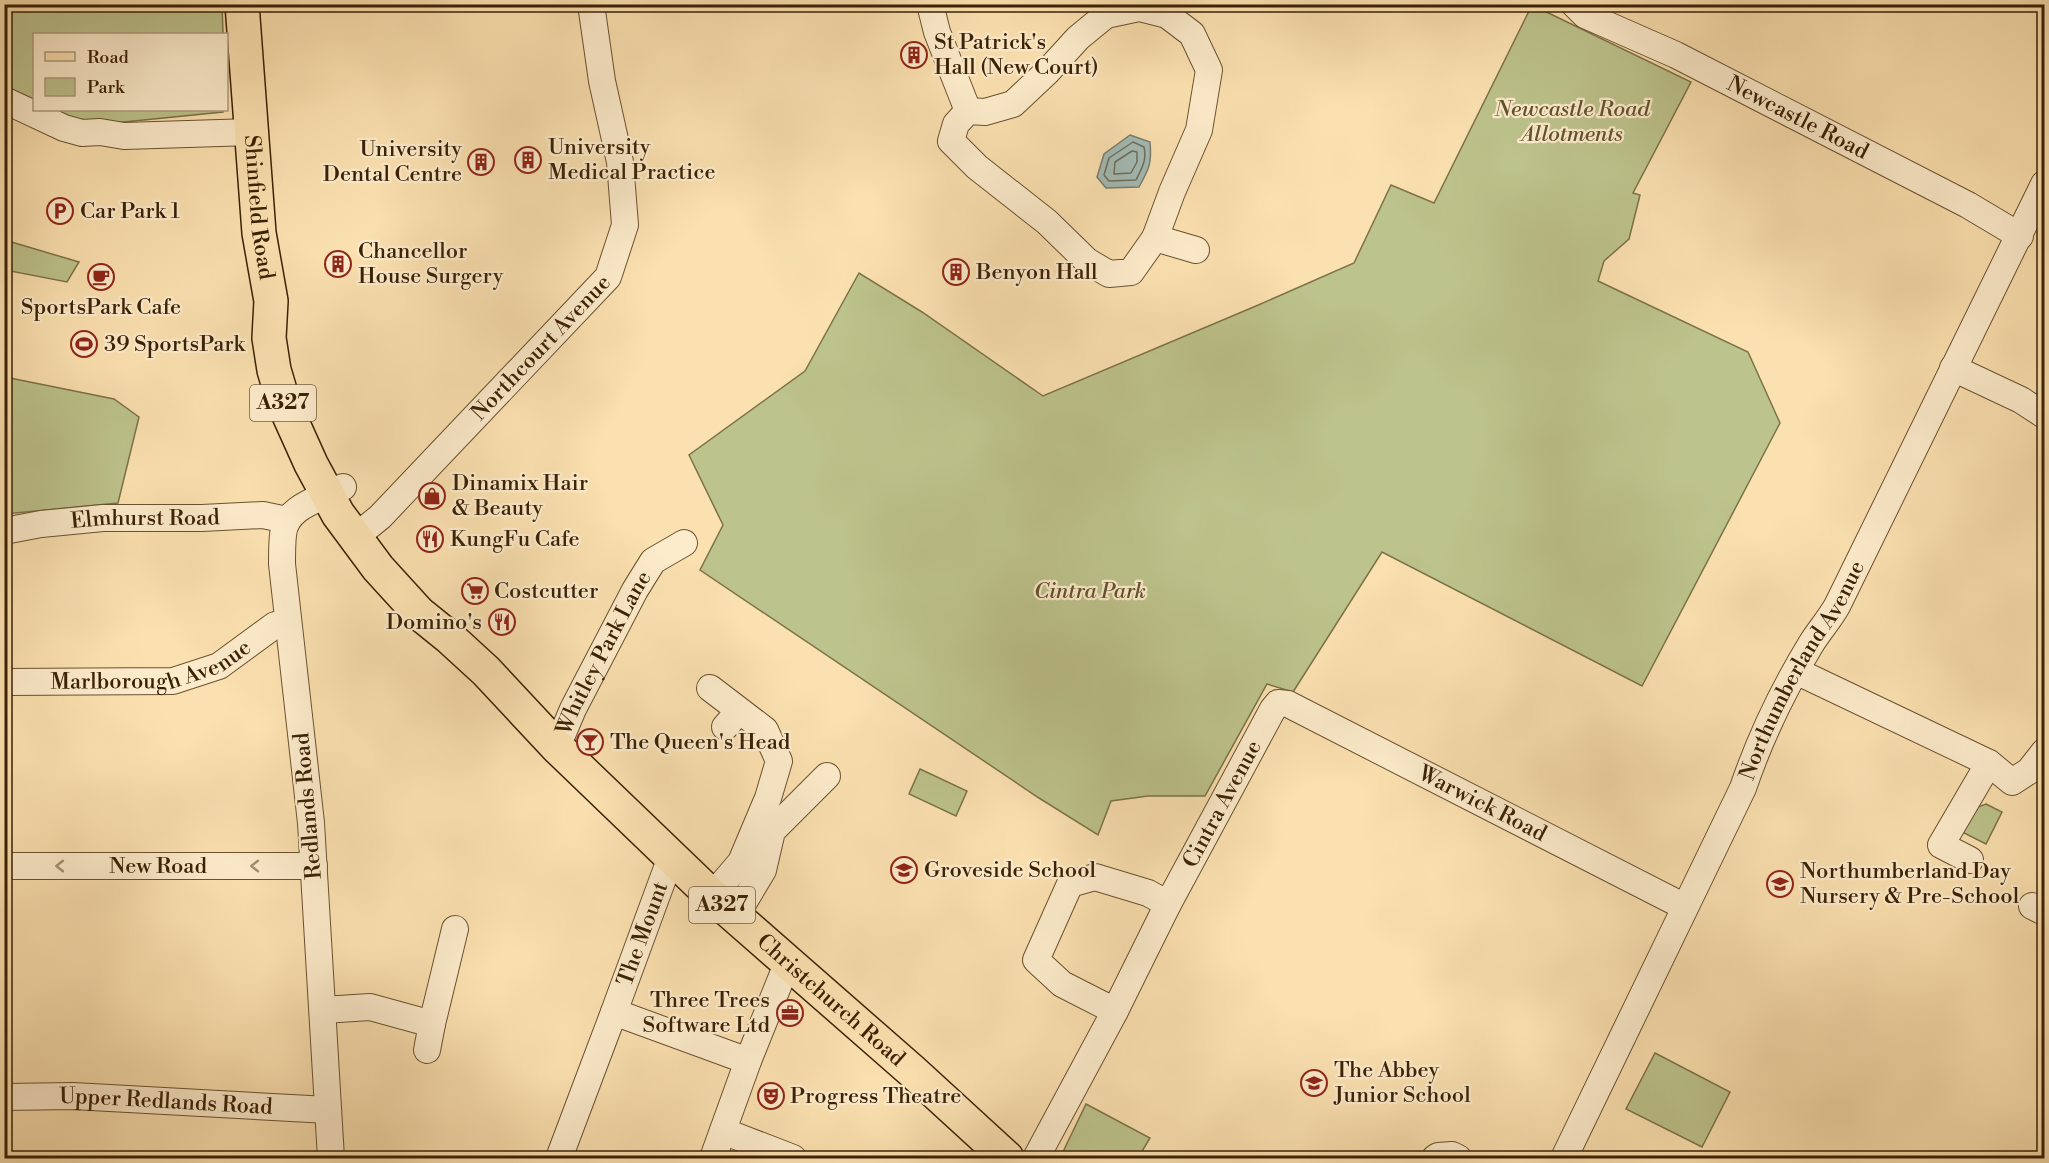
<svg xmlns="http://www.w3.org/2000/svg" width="2049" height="1163" viewBox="0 0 2049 1163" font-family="'Libre Bodoni',serif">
	<rect width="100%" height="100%" fill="#fce1b0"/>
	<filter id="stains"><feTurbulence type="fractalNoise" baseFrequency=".00333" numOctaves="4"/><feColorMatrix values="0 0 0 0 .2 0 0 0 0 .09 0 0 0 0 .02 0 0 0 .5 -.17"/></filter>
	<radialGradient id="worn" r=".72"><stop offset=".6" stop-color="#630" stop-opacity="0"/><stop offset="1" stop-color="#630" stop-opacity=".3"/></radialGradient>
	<path fill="#bdc38c" stroke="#7c7248" stroke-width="1.5" d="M4 5H222L223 34H34V105L5 90Z
		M1532 5 1691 82 1633 193 1640 195 1629 239 1604 261 1598 281 1748 352 1780 423 1642 686 1382 552 1293 692 1267 684 1205 796H1148L1111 801 1098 835 1039 798 700 570 723 525 689 455 805 371 859 273 922 312 1043 396 1256 306 1354 263 1391 185 1434 203Z
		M44 110H223V112L94 125Z
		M4 239 8 241 79 262 67 282 5 270Z
		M5 377 114 399 139 417 118 503 5 514Z
		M920 769 967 791 956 816 909 794Z
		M1986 804 2002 812 1986 844 1962 832 1975 808Z
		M1655 1053 1730 1092 1702 1147 1626 1109Z
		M1086 1104 1150 1138 1138 1158H1060Z"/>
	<path fill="#a3bbb5" stroke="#797d6f" stroke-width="1.5" d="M1130 135 1150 142C1152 163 1149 169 1139 187L1106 188 1097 177 1104 154Z"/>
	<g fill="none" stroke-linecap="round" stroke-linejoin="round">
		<path stroke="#6e6e5d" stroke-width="1.5" d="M1133 142 1144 147C1147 160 1142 168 1136 180L1109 181 1104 175 1109 158Z
			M1132 151 1137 152V162L1131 173 1114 174 1115 162Z"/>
		<defs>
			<g id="minor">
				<path d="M930 4 937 32 968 111"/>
				<path id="s1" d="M1574 4 1585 15 1676 55 1968 205 2020 236"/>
				<path d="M1139 8 1167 15 1192 34 1209 70 1199 130 1172 192 1155 238 1131 272 1109 274 1087 261 1047 222 977 167 951 141 956 124 968 111 985 112 1013 104 1047 72 1078 38 1106 15Z"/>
				<path d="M4 100 64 128 82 133 100 132 124 136 252 132"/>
				<path d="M1155 238 1196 250"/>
				<path d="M1953 368 2021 400 2044 415"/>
				<path id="s2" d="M4 531 41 524 103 518H202L263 515 287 520"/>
				<path id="s3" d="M354 538 380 517 608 277 625 225 620 162 602 81 591 4"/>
				<path d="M1796 671 1989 763 2012 782 2029 771 2044 752"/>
				<path id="s4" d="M4 682 173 681 219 666 275 625 288 623"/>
				<path d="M710 688 765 730 779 761 768 798 741 862 712 896"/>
				<path d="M725 727 739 711"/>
				<path id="s5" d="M557 747 573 709 635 590 653 561 684 543"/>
				<path d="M671 857 614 1012 748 1061 713 1158"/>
				<path d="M1970 860 1941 845 1989 763"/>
				<path id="s6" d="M4 866H314"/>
				<path d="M2032 906 2044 912"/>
				<path d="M735 917 763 870 772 831 827 776"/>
				<path d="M323 1010 370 1007 432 1024 427 1050"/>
				<path d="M1115 1011 1062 984 1036 960 1070 884 1095 877 1148 893 1168 904"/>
				<path d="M432 1024 455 929"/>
				<path d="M748 1061 787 964"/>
				<path id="s7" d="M4 1097 73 1096 328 1110"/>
				<path d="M723 1131 793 1158"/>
				<path d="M331 1158 311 823 282 564C282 555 282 544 283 535 285 506 321 499 343 487"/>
				<path d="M559 1158 614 1012"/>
				<path id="s8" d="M1036 1158 1115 1011 1168 904 1273 709 1278 703 1288 704 1685 907"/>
				<path d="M1435 1158 1438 1156 1452 1155 1458 1158"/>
				<path id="s9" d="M1564 1158 1743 788C1760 738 1783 690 1811 644 1819 631 1829 620 1837 606L2044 184"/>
			</g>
			<g id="major">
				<path id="s10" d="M242 4 259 233 271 301 269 338 274 370 284 404 311 464 338 514 378 568 419 613 450 638 486 671 557 747 712 896 912 1071 1007 1158"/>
			</g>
		</defs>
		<use href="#minor" stroke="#6a5130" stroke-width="28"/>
		<use href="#major" stroke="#3a2105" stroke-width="36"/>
		<use href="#minor" stroke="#fdeccc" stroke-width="26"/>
		<use href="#major" stroke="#fce1b0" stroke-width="33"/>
	</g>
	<defs><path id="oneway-chevron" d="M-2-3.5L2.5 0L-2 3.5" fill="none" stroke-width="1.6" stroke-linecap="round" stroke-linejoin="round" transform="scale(1.5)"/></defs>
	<g stroke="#a59172">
		<use href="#oneway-chevron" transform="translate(60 866) rotate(-180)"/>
		<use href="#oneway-chevron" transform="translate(255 866) rotate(-180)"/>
	</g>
	<defs>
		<symbol id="building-ring" viewBox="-11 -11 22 22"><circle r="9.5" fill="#fdeccc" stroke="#8f2418" stroke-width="1.5"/><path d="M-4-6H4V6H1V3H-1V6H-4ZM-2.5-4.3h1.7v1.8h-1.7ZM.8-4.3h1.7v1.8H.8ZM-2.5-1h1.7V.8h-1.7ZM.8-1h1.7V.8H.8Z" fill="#8f2418"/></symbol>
		<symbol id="parking-ring" viewBox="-11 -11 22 22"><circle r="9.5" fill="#fdeccc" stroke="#8f2418" stroke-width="1.5"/><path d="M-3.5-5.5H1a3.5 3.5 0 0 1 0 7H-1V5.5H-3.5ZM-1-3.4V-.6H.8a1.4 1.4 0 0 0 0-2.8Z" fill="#8f2418"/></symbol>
		<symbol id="cafe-ring" viewBox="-11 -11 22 22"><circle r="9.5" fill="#fdeccc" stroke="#8f2418" stroke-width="1.5"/><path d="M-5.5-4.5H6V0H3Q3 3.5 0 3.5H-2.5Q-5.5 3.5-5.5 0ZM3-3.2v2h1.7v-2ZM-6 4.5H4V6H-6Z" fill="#8f2418"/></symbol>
		<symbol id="stadium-ring" viewBox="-11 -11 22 22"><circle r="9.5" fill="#fdeccc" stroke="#8f2418" stroke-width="1.5"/><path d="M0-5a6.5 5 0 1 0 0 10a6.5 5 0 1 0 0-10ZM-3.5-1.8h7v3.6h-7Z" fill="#8f2418"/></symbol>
		<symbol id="shop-ring" viewBox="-11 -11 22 22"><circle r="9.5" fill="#fdeccc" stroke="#8f2418" stroke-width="1.5"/><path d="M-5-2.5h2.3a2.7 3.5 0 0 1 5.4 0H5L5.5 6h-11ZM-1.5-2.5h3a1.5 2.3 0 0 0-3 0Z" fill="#8f2418"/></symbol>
		<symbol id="restaurant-ring" viewBox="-11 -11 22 22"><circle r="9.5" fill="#fdeccc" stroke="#8f2418" stroke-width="1.5"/><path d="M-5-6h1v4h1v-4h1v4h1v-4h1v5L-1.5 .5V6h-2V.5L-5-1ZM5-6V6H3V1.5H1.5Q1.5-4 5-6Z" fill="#8f2418"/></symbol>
		<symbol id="supermarket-ring" viewBox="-11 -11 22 22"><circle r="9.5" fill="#fdeccc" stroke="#8f2418" stroke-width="1.5"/><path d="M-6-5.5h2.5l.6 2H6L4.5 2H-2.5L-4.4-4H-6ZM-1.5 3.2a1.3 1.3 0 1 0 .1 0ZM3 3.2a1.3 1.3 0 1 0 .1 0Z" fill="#8f2418"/></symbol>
		<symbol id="bar-ring" viewBox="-11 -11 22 22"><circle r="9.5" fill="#fdeccc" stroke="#8f2418" stroke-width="1.5"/><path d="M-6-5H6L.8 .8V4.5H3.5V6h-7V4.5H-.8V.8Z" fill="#8f2418"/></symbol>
		<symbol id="school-ring" viewBox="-11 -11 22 22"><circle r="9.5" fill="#fdeccc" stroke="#8f2418" stroke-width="1.5"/><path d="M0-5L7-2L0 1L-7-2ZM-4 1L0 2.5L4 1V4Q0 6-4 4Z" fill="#8f2418"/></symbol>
		<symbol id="office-ring" viewBox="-11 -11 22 22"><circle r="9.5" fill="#fdeccc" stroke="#8f2418" stroke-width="1.5"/><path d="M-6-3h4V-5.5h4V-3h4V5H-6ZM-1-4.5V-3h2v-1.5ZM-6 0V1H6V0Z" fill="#8f2418"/></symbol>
		<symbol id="theatre-ring" viewBox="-11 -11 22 22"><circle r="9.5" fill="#fdeccc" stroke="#8f2418" stroke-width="1.5"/><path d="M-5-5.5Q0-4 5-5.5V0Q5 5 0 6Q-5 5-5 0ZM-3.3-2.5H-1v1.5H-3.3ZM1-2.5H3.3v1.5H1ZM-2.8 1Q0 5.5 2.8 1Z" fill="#8f2418"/></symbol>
	</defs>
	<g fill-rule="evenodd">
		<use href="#building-ring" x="899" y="40" width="30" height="30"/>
		<use href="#building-ring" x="513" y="145" width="30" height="30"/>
		<use href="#building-ring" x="466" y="147" width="30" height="30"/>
		<use href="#parking-ring" x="45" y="196" width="30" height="30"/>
		<use href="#building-ring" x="323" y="249" width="30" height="30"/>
		<use href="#building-ring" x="941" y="257" width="30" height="30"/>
		<use href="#cafe-ring" x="86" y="262" width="30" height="30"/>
		<use href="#stadium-ring" x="69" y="329" width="30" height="30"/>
		<use href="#shop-ring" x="417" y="481" width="30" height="30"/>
		<use href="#restaurant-ring" x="415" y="524" width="30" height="30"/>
		<use href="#supermarket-ring" x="460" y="576" width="30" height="30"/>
		<use href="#restaurant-ring" x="487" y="607" width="30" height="30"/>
		<use href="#bar-ring" x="575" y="727" width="30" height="30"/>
		<use href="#school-ring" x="889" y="855" width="30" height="30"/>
		<use href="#school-ring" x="1765" y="869" width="30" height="30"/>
		<use href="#office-ring" x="775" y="998" width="30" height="30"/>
		<use href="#school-ring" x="1299" y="1068" width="30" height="30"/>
		<use href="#theatre-ring" x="756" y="1081" width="30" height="30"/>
	</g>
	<g text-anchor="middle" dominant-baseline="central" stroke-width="4.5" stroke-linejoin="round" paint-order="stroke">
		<g fill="#fdeccc" stroke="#745e41" stroke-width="1.5">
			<rect x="250" y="385" width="66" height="36" rx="4.5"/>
			<rect x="689" y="887" width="66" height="36" rx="4.5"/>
		</g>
		<g font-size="21" font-weight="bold" fill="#3a2105">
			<text x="283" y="403">A327</text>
			<text x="722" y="905">A327</text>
		</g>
		<g font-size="22" fill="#3a2105" stroke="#fdeccc" text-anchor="start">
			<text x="934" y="42">St Patrick's<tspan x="934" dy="25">Hall (New Court)</tspan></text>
			<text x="548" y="147">University<tspan x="548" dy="25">Medical Practice</tspan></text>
			<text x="462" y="149" text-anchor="end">University<tspan x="462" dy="25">Dental Centre</tspan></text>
			<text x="80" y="211">Car Park 1</text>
			<text x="358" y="251">Chancellor<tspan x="358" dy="25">House Surgery</tspan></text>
			<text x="976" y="272">Benyon Hall</text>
			<text x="101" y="307" text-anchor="middle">SportsPark Cafe</text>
			<text x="104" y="344">39 SportsPark</text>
			<text x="452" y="483">Dinamix Hair<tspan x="452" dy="25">&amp; Beauty</tspan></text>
			<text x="450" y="539">KungFu Cafe</text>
			<text x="494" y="591">Costcutter</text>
			<text x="482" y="622" text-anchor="end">Domino's</text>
			<text x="610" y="742">The Queen's Head</text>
			<text x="924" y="870">Groveside School</text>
			<text x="1800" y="871">Northumberland Day<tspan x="1800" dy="25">Nursery &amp; Pre-School</tspan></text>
			<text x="770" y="1000" text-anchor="end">Three Trees<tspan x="770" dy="25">Software Ltd</tspan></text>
			<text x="1334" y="1070">The Abbey<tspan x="1334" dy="25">Junior School</tspan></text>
			<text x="790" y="1096">Progress Theatre</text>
		</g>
		<g font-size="22" font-style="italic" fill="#61522e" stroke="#fdeccc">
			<text x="1572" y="109">Newcastle Road<tspan x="1572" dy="25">Allotments</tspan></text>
			<text x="1090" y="591">Cintra Park</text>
		</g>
		<g font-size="22" fill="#3a2105" stroke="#fdeccc">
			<text stroke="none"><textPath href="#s1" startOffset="252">Newcastle Road</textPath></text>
			<text stroke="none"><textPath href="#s10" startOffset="204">Shinfield Road</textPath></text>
			<text stroke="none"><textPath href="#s3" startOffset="267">Northcourt Avenue</textPath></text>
			<text stroke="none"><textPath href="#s2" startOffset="142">Elmhurst Road</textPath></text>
			<text stroke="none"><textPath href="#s5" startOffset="105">Whitley Park Lane</textPath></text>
			<text stroke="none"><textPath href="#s4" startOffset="150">Marlborough Avenue</textPath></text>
			<text stroke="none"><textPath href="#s9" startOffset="543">Northumberland Avenue</textPath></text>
			<text stroke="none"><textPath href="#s8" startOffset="400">Cintra Avenue</textPath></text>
			<text stroke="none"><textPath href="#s8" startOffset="744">Warwick Road</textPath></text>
			<text transform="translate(308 806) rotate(-95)">Redlands Road</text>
			<text stroke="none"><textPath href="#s6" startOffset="154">New Road</textPath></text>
			<text transform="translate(643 934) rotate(-70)">The Mount</text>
			<text stroke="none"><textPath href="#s10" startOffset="1220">Christchurch Road</textPath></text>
			<text stroke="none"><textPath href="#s7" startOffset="162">Upper Redlands Road</textPath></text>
		</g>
	</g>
	<rect width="2049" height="1163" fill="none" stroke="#fce1b0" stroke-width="24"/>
	<rect x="6" y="6" width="2037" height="1151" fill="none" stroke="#3a2105" stroke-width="3"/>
	<rect x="12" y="12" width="2025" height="1139" fill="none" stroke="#3a2105" stroke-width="1.5"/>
	<rect x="33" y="33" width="195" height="78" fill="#fdeccc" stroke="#af9b7c" stroke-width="1.5"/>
	<rect x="45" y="52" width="30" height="9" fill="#fce1b0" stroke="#af9b7c" stroke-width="1.5"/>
	<text x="87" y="63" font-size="18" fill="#3a2105">Road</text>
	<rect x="45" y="78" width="30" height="18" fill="#bdc38c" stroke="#af9b7c" stroke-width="1.5"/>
	<text x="87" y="93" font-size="18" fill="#3a2105">Park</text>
	<rect width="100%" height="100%" filter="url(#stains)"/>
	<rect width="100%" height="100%" fill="url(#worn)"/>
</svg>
